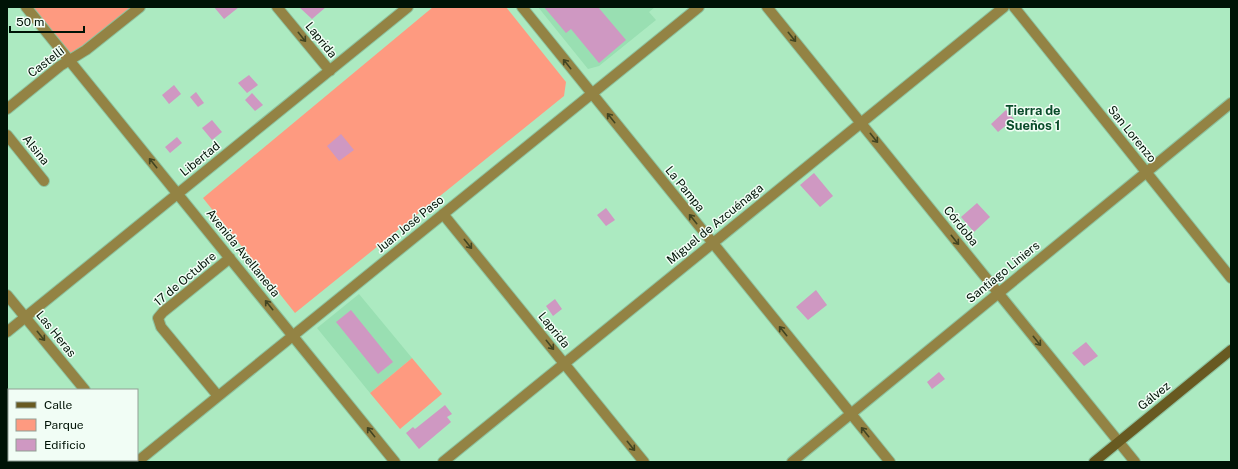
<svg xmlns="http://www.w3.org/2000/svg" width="1238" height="469" viewBox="0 0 1238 469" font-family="'Public Sans',sans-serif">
	<rect width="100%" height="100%" fill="#aceac1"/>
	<path fill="#99dfb2" d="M538 7H655L649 12 656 20 599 66 588 69Z
		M359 294 412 358 370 393 317 328Z"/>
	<path fill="#fe9a80" d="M26 7H140L69 60Z
		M433 7H506L566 82 564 96 295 313 203 198Z
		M412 358 442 394 400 429 370 393Z"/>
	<path fill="#cf98c2" d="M214 7H239L224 19Z
		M299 7H326L312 19Z
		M544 7H598L626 40 599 63 571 29 566 33Z
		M249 75 258 85 247 93 238 83Z
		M174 85 181 94 169 104 162 95Z
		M196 92 204 103 198 107 190 97Z
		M252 93 263 105 255 111 245 100Z
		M1006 110 1014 119 998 132 991 124Z
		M212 120 222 132 212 140 202 128Z
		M341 134 354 150 339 161 327 146Z
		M177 137 182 143 170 153 165 147Z
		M814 173 833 196 820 207 800 185Z
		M977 203 990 217 974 232 961 217Z
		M606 208 615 220 606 226 597 215Z
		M816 290 827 305 808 320 796 307Z
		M555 299 562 309 553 316 546 306Z
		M351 310 393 362 378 374 336 322Z
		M1086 342 1098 356 1084 366 1072 353Z
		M939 372 945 379 932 389 927 382Z
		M445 405 452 414 447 417 451 422 419 449 406 433 413 427 415 429Z"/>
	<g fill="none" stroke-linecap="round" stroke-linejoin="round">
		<defs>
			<path id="minor" d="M26 7 395 462
				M277 7 330 71
				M522 7 890 462
				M767 7 1135 462
				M1014 7 1231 278
				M7 109 60 66 86 50 140 7
				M7 135 44 181
				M443 214 644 462
				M7 295 85 390
				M7 332 408 7
				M218 396 161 327 158 318 163 312 230 258
				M137 462 699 7
				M443 462 1004 7
				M792 462 1231 103"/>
			<path id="secondary" d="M1094 462 1231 350"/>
		</defs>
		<use href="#minor" stroke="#8dc39f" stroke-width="12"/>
		<use href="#secondary" stroke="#8dc39f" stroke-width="12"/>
		<use href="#minor" stroke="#938344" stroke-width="10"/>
		<use href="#secondary" stroke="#685a21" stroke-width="10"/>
	</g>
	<defs><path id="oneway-shaft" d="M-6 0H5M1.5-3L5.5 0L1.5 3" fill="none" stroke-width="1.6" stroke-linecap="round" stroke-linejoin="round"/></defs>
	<g stroke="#424522">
		<use href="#oneway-shaft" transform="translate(302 37) rotate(51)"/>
		<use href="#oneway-shaft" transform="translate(792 37) rotate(51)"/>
		<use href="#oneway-shaft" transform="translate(567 64) rotate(-129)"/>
		<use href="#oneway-shaft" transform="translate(611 118) rotate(-129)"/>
		<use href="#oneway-shaft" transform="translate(874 138) rotate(51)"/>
		<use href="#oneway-shaft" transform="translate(153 163) rotate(-129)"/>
		<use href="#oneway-shaft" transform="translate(693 219) rotate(-129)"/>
		<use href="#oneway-shaft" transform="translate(955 240) rotate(51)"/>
		<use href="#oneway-shaft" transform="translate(468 244) rotate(51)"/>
		<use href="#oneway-shaft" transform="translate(269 305) rotate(-129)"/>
		<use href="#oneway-shaft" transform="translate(783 331) rotate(-129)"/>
		<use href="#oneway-shaft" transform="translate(41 336) rotate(51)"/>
		<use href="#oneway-shaft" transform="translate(1037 341) rotate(51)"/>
		<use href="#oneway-shaft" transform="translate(550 345) rotate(51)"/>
		<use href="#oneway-shaft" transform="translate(371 432) rotate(-129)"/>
		<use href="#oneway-shaft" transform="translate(865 432) rotate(-129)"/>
		<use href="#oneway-shaft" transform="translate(631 446) rotate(51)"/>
	</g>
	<g text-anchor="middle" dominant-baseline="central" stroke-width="3" stroke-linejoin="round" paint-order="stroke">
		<g font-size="12" fill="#001306" stroke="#f1fdf5">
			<text transform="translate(321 40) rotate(51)">Laprida</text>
			<text transform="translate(46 62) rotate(-37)">Castelli</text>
			<text transform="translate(1132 134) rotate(51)">San Lorenzo</text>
			<text transform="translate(36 150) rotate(51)">Alsina</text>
			<text transform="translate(200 159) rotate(-39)">Libertad</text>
			<text transform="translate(685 189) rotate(51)">La Pampa</text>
			<text transform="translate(410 224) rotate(-39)">Juan José Paso</text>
			<text transform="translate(715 224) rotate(-39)">Miguel de Azcuénaga</text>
			<text transform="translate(961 226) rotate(51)">Córdoba</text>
			<text transform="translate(243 253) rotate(51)">Avenida Avellaneda</text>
			<text transform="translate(1003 272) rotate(-39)">Santiago Liniers</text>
			<text transform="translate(185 279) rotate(-40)">17 de Octubre</text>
			<text transform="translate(554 330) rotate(51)">Laprida</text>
			<text transform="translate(56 334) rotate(51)">Las Heras</text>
			<text transform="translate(1154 396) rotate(-39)">Gálvez</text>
		</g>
		<g font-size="13" font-weight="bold" fill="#094b2a" stroke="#f1fdf5">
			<text x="1033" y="110">Tierra de<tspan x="1033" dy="15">Sueños 1</tspan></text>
		</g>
	</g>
	<rect width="1238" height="469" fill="none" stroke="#001306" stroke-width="16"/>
	<rect x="8" y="389" width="130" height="72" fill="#f1fdf5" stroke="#919f95"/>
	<rect x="16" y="402" width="20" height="6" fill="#685a21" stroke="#919f95"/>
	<text x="44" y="409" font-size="12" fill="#001306">Calle</text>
	<rect x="16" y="419" width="20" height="12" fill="#fe9a80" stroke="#919f95"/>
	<text x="44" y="429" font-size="12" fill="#001306">Parque</text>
	<rect x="16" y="439" width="20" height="12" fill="#cf98c2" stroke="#919f95"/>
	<text x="44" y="449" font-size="12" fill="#001306">Edificio</text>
	<path d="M10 26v6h74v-6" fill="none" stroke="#001306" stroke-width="2"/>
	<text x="16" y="26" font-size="12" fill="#001306" stroke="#f1fdf5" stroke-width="3" paint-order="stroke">50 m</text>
</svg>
